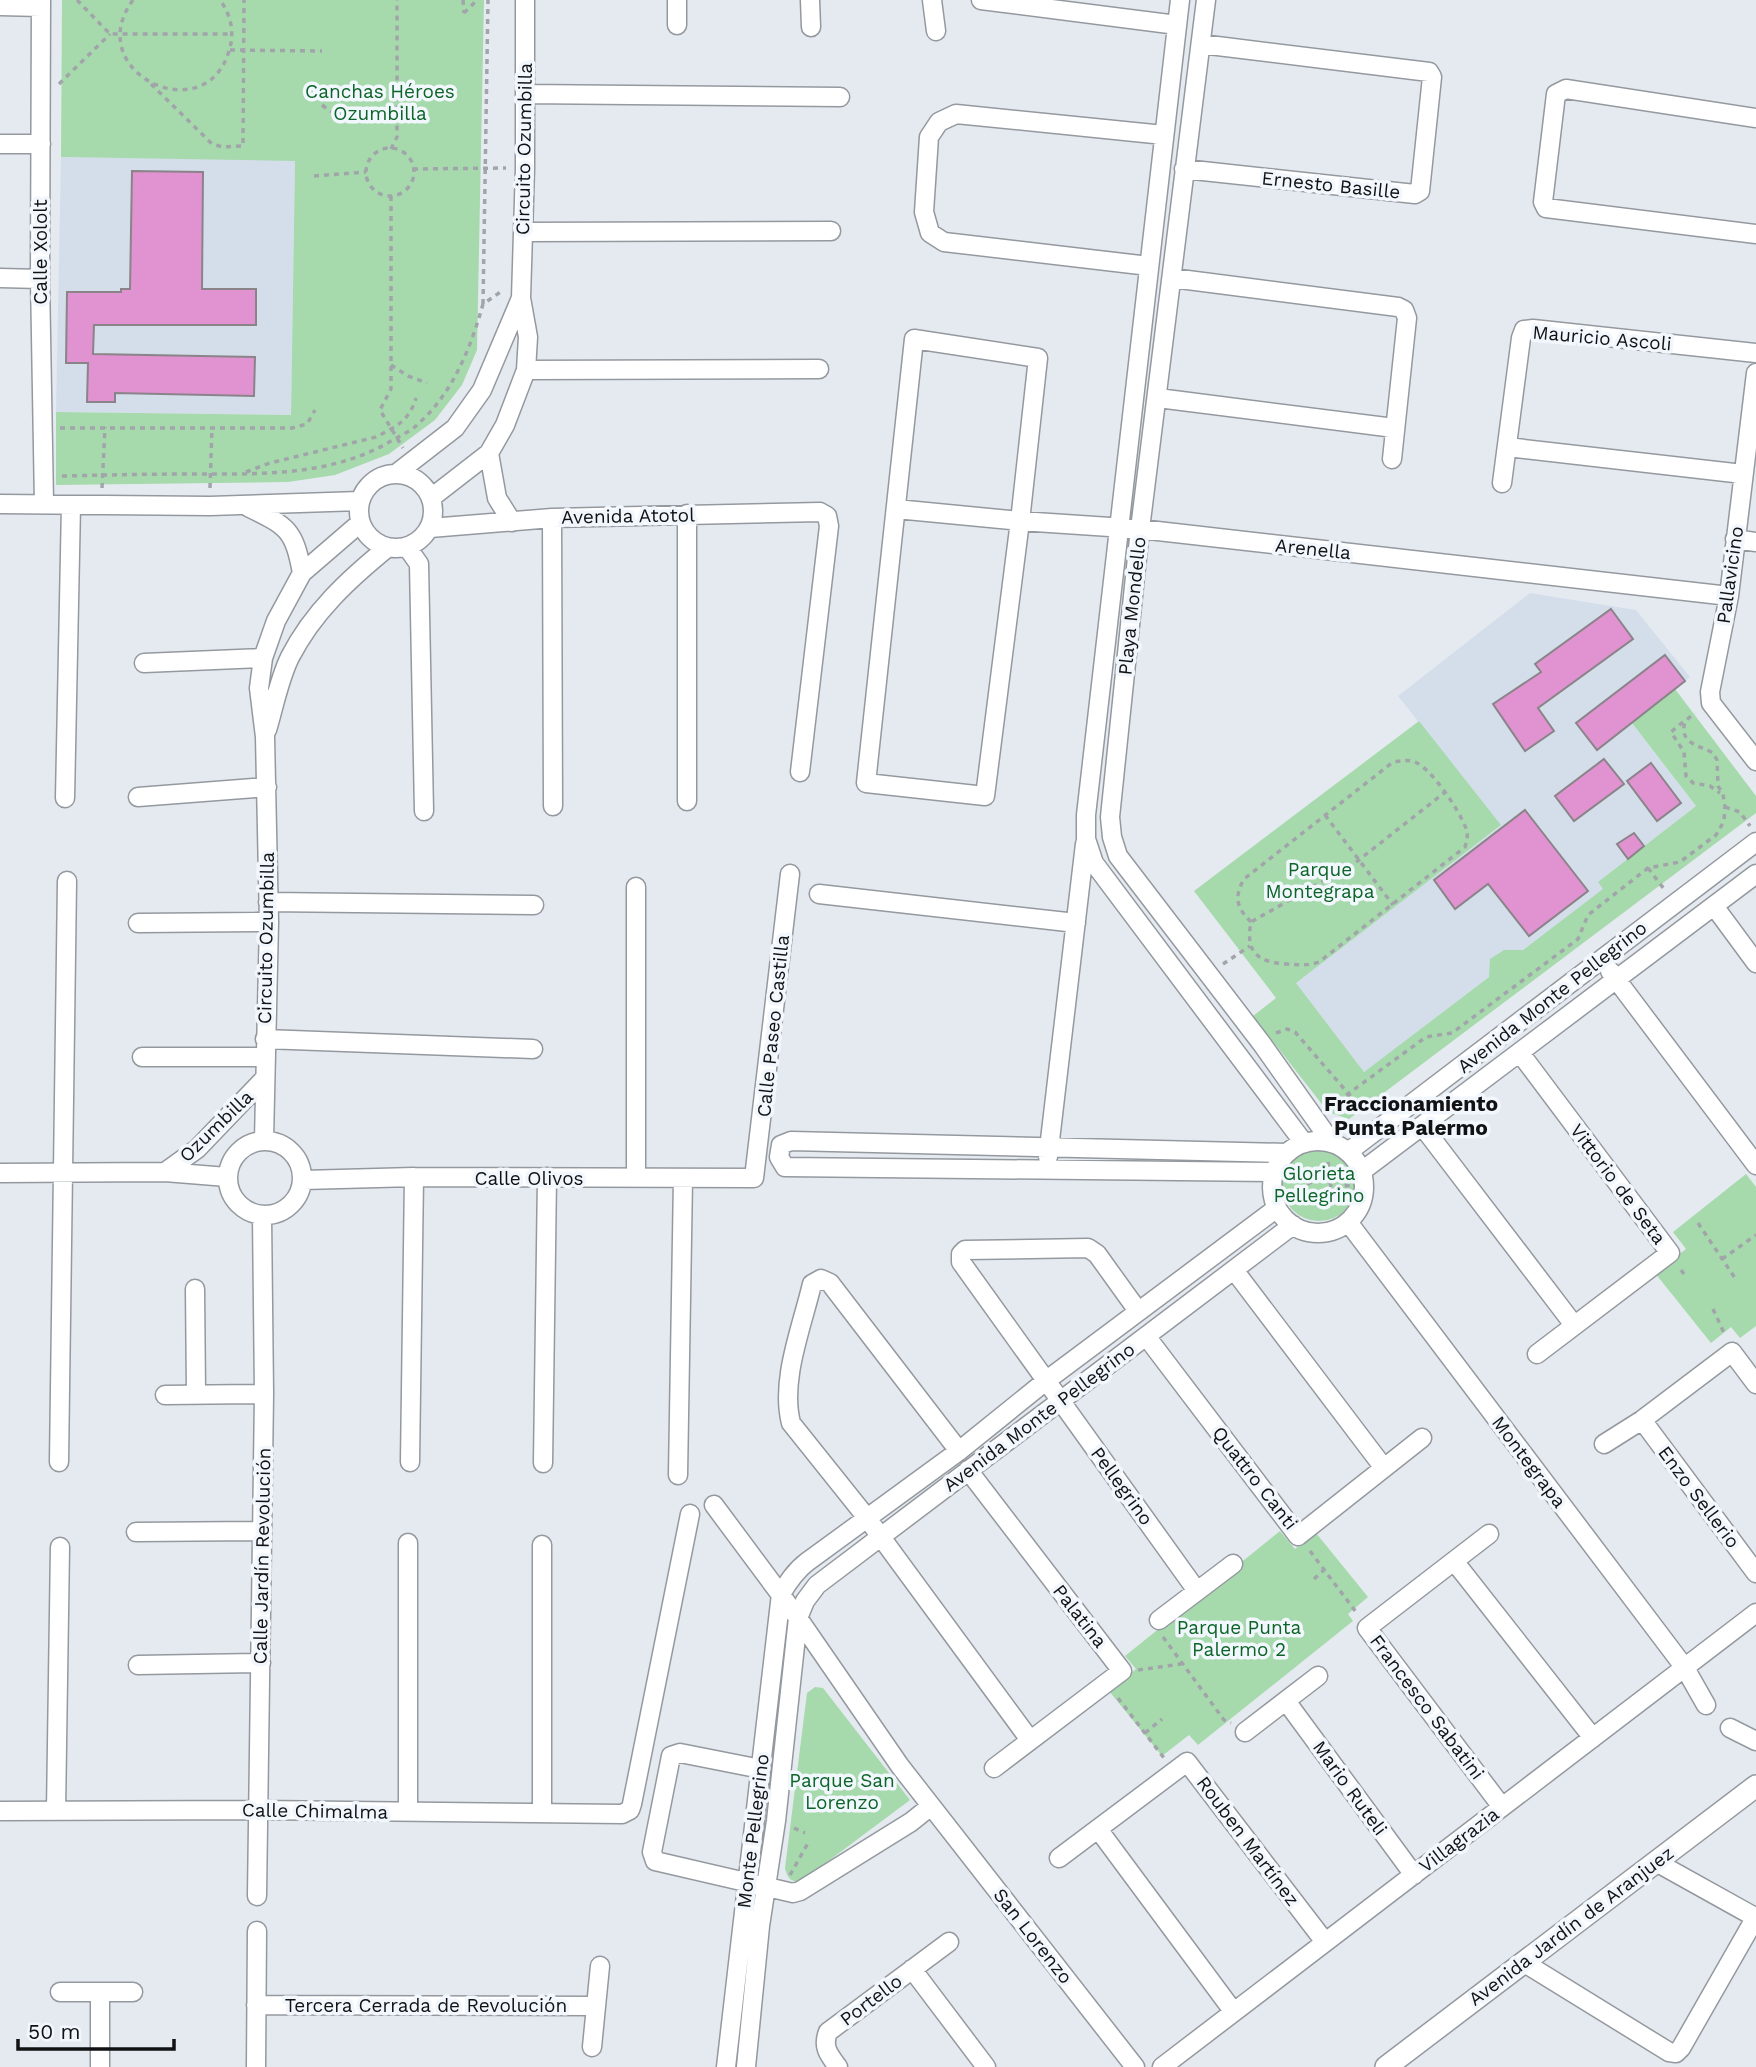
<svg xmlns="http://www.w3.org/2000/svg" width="1756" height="2067" viewBox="0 0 1756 2067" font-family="'Work Sans',sans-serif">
	<rect width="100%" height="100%" fill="#e5eaf0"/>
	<path fill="#d4deea" d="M61 157 295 160 291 415 56 412Z
		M1530 593 1636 610 1690 677 1632 723 1696 806 1598 882 1604 889 1523 950H1504L1489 977 1364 1072 1295 983 1501 825 1398 696Z"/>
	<path fill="#a6daac" d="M62 0H484L477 350 462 385 435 420 389 454 335 475 288 482 56 485V412L291 415 295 161 61 157Z
		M1675 689 1756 796V813L1349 1119 1328 1112 1253 1016 1276 998 1194 891 1419 721 1501 825 1296 983 1364 1072 1489 977 1490 959 1504 950H1523L1603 889 1598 882 1696 806 1632 723Z
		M1282 1184a37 37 0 1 1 74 0a37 37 0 1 1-74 0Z
		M1746 1174 1756 1187V1326L1740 1338 1731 1327 1711 1343 1655 1273 1686 1249 1673 1232Z
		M1280 1531 1295 1549 1316 1533 1368 1597 1348 1614 1353 1621 1198 1745 1189 1735 1162 1756 1109 1691 1136 1669 1125 1656Z
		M815 1687 823 1688 910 1800 799 1883C790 1881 787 1877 785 1868L807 1693Z"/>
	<path fill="#e092d1" stroke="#8a8489" stroke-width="2" d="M132 171 203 172 202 289H256V325H94L93 354 255 357 254 396 115 393V402H87L88 363H66L67 292H121V289H130Z
		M1611 609 1633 639 1538 708 1554 731 1525 751 1493 704 1541 672 1535 664Z
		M1665 655 1685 681 1597 750 1576 723Z
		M1604 759 1624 784 1574 821 1555 796Z
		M1651 763 1681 803 1657 821 1627 781Z
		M1525 810 1588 891 1529 936 1488 884 1455 909 1434 880Z
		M1634 833 1644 846 1628 859 1617 844Z"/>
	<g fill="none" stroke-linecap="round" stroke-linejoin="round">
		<defs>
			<path id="minor" d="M41 0 40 279 44 504
				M677 0V25
				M810 0 811 27
				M932 0 936 31
				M981 0 1177 25
				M1180 0 1086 815V839L1094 863 1304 1143
				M1206 0 1140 529 1110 817 1112 837 1118 856 1262 1044 1332 1143
				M0 6 41 7
				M525 94 840 97
				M1756 118 1566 89 1556 94 1543 202 1546 208 1756 234
				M0 144H41
				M1184 169 1415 194 1420 191 1432 77 1429 72 1201 44
				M524 232 831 231
				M1149 266 944 242 930 233 924 212 929 137 939 122 956 114 1164 135
				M0 278 40 279
				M1172 278 1398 307 1404 310 1407 318 1392 459
				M914 339 1038 358 1020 521 985 796 866 783Z
				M526 370 819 369
				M1756 373 1729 596 1710 692 1711 703 1756 761
				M1158 398 1394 428
				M1507 447 1743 474
				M489 453 497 498 512 522
				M397 473 455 428 482 390 521 298
				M359 511a37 37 0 1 1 74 0a37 37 0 1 1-74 0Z
				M1502 483 1521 338 1524 330 1533 329 1756 353
				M431 498 489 453 505 425 526 370 528 337 521 298 525 168V0
				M0 504 210 506 360 501
				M248 507C287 526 294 529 302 573
				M896 509 1020 521 1140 529 1729 596
				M687 514V801
				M552 518 553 806
				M430 528 552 518 820 512 827 516 829 526 800 772
				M1735 539 1756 542
				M407 547 419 564 424 811
				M144 663 263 658
				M267 730C274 707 279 679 290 657 313 612 349 579 387 548
				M138 797 267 787
				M65 798 71 505
				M819 894 1076 923
				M268 902 534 905
				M1714 906 1756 963
				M138 923 269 922
				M1610 971 1756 1165
				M265 1039 533 1049
				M1520 1053 1670 1253 1537 1354
				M142 1057H265
				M1423 1127 1574 1325
				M264 1140 269 922 265 737 259 688 263 658 276 621 302 573 360 523
				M228 1178a37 37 0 1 1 74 0a37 37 0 1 1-74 0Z
				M1272 1187a46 46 0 1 1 92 0a46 46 0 1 1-92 0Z
				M1348 1152 1756 842
				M1048 1157 1085 844
				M1362 1171 1756 874
				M165 1172 197 1149 265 1078
				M1274 1172 785 1167 779 1157 781 1145 791 1141 1287 1153
				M0 1173 165 1172 227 1177
				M636 1178V887
				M303 1180 414 1177 754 1178 790 874
				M1348 1222 1685 1668 1706 1705
				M1234 1270 1384 1468
				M195 1289 196 1394
				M1138 1311 1097 1254 1088 1248 965 1250 961 1254V1262L1197 1591
				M1146 1336 1298 1536 1422 1438
				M165 1395 264 1394
				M1642 1420 1756 1573
				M1604 1444 1642 1420 1732 1352 1756 1384
				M959 1451 830 1283 821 1279 812 1284C802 1327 780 1380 791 1423L867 1518 1030 1740
				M59 1462 67 881
				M410 1462 414 1177
				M543 1463 547 1177
				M968 1470 1122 1671 994 1768
				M678 1475 683 1179
				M714 1505 798 1618 900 1766 1135 2067
				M136 1532 262 1531
				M1489 1534 1367 1628 1502 1807
				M542 1545V1812
				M1454 1561 1593 1738
				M1159 1620 1233 1564
				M138 1665 261 1663
				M1286 1701 1414 1875
				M1730 1728 1756 1741
				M1245 1732 1318 1676
				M761 1769 680 1753 671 1756 652 1852 655 1861 793 1893 800 1891 911 1822 931 1806
				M0 1811 258 1810 622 1814 630 1810 632 1804 690 1514
				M56 1811 60 1547
				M408 1812V1543
				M1098 1829 1233 2011
				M1059 1858 1187 1762 1325 1942
				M257 1896 264 1394 262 1216
				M1523 1962 1669 2052 1676 2053 1681 2048 1753 1922V1916L1656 1862
				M912 1969 986 2067
				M60 1992H133
				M256 2005 596 2006
				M592 2047 600 1966
				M100 2067V1993
				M256 2067 257 1931
				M726 2067 781 1594C788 1582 795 1571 807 1562L959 1451 1047 1380 1277 1208
				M746 2067 760 1926 776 1821 798 1618 805 1601 817 1585 1293 1225
				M838 2067C829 2055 822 2047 828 2032L949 1942
				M1162 2067 1756 1613"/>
			<path id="tertiary" d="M1386 2067 1756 1786"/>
		</defs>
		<use href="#minor" stroke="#94999f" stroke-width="21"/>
		<use href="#tertiary" stroke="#94999f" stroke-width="24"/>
		<path stroke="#a1a5aa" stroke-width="3.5" stroke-dasharray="5 5" stroke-linecap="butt" d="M77 0 110 34H232
			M133 0C80 72 205 132 229 51 235 33 231 15 220 0
			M463 0 464 13
			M464 13 477 0
			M230 50 322 51
			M59 84 110 34
			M151 84 212 144 223 147 243 146 244 0
			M322 105C349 126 367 125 397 111
			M366 172a24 24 0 1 1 48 0a24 24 0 1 1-48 0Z
			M391 149 397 137V0
			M413 169 506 168
			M314 176 366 172
			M391 196V389L380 410 403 448
			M483 304 488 0
			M391 365 408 376 427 383
			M60 428H292L307 424 315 410
			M246 472 270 463 376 437C397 426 409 421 416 398
			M62 476C105 475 147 474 190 474 259 474 330 477 391 441 400 436 411 431 418 424 453 393 471 347 483 304L502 291
			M102 488 105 427
			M210 488 212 427
			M1683 722 1671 732 1684 752 1686 776 1693 783 1710 786 1720 793
			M1725 807 1740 812 1750 826
			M1325 815 1393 905
			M1648 868 1664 889
			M1251 922C1236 907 1234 897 1244 879L1393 762C1401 761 1407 759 1415 762 1432 769 1458 809 1465 826 1469 833 1467 839 1465 847L1319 962C1307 966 1299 965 1286 964 1258 962 1245 953 1251 922L1355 863 1444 793
			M1223 964 1250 946
			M1276 1033 1287 1029 1295 1032 1366 1114
			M1330 1107 1426 1037 1452 1033 1578 939 1588 915 1648 868 1680 862 1716 835 1724 821 1725 807 1723 794 1718 786 1717 760 1713 753C1697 744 1679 744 1685 721L1695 713
			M1328 1162 1331 1188 1352 1185
			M1329 1173 1302 1187 1308 1202 1331 1200V1188
			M1698 1223 1737 1281
			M1722 1259 1756 1235
			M1681 1270 1687 1278
			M1713 1309 1725 1335
			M1310 1551 1356 1612
			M1314 1579 1325 1569
			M1163 1637 1224 1720 1231 1723
			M1138 1670 1181 1664
			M1118 1698 1164 1758
			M1145 1733 1162 1719
			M794 1828 805 1833
			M790 1875 808 1843"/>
		<use href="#minor" stroke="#fff" stroke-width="18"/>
		<use href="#tertiary" stroke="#fff" stroke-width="21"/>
	</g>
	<g text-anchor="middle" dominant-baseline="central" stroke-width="7" stroke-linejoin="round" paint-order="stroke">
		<g font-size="19" fill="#0c6427" stroke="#f2f7fd">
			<text x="380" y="91">Canchas Héroes<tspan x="380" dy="22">Ozumbilla</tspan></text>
			<text x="1320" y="869">Parque<tspan x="1320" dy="22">Montegrapa</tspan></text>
			<text x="1319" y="1173">Glorieta<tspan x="1319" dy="22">Pellegrino</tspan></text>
			<text x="1239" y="1627">Parque Punta<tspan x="1239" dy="22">Palermo 2</tspan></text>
			<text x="842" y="1780">Parque San<tspan x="842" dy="22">Lorenzo</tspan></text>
		</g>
		<g font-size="19" fill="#101214" stroke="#f2f7fd">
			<text transform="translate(524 149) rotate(-89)">Circuito Ozumbilla</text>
			<text transform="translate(1331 185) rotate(6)">Ernesto Basille</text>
			<text transform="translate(40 252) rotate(-90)">Calle Xololt</text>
			<text transform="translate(1602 338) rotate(5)">Mauricio Ascoli</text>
			<text transform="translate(628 516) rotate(-1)">Avenida Atotol</text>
			<text transform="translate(1313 549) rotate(6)">Arenella</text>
			<text transform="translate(1730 575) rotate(-82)">Pallavicino</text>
			<text transform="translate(1132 606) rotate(-84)">Playa Mondello</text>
			<text transform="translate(266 938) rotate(-89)">Circuito Ozumbilla</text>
			<text transform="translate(1552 997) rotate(-38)">Avenida Monte Pellegrino</text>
			<text transform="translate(773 1026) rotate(-84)">Calle Paseo Castilla</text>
			<text transform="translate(216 1126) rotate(-44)">Ozumbilla</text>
			<text x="529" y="1178">Calle Olivos</text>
			<text transform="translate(1618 1184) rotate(53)">Vittorio de Seta</text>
			<text transform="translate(1039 1417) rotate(-37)">Avenida Monte Pellegrino</text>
			<text transform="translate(1529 1462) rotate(53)">Montegrapa</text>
			<text transform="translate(1255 1478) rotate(52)">Quattro Canti</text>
			<text transform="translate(1122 1486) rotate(54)">Pellegrino</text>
			<text transform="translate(1699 1497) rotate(53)">Enzo Sellerio</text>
			<text transform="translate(262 1556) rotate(-89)">Calle Jardín Revolución</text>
			<text transform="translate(1080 1616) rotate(52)">Palatina</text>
			<text transform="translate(1427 1707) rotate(53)">Francesco Sabatini</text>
			<text transform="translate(1350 1788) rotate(54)">Mario Ruteli</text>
			<text transform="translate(315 1811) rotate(1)">Calle Chimalma</text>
			<text transform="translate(753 1831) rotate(-83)">Monte Pellegrino</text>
			<text transform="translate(1459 1840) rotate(-37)">Villagrazia</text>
			<text transform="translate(1248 1841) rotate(53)">Rouben Martínez</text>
			<text transform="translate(1571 1926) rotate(-37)">Avenida Jardín de Aranjuez</text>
			<text transform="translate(1033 1936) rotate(52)">San Lorenzo</text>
			<text transform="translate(871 2000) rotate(-37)">Portello</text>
			<text x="426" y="2005">Tercera Cerrada de Revolución</text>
		</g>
		<g font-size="21" font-weight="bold" fill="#101214" stroke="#f2f7fd">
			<text x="1411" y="1103">Fraccionamiento<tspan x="1411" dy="24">Punta Palermo</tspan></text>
		</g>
	</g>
	<path d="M18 2039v10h156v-10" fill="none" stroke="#101214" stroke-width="3.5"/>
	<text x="28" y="2039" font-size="21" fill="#101214" stroke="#f2f7fd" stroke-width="5" paint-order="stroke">50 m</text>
</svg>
